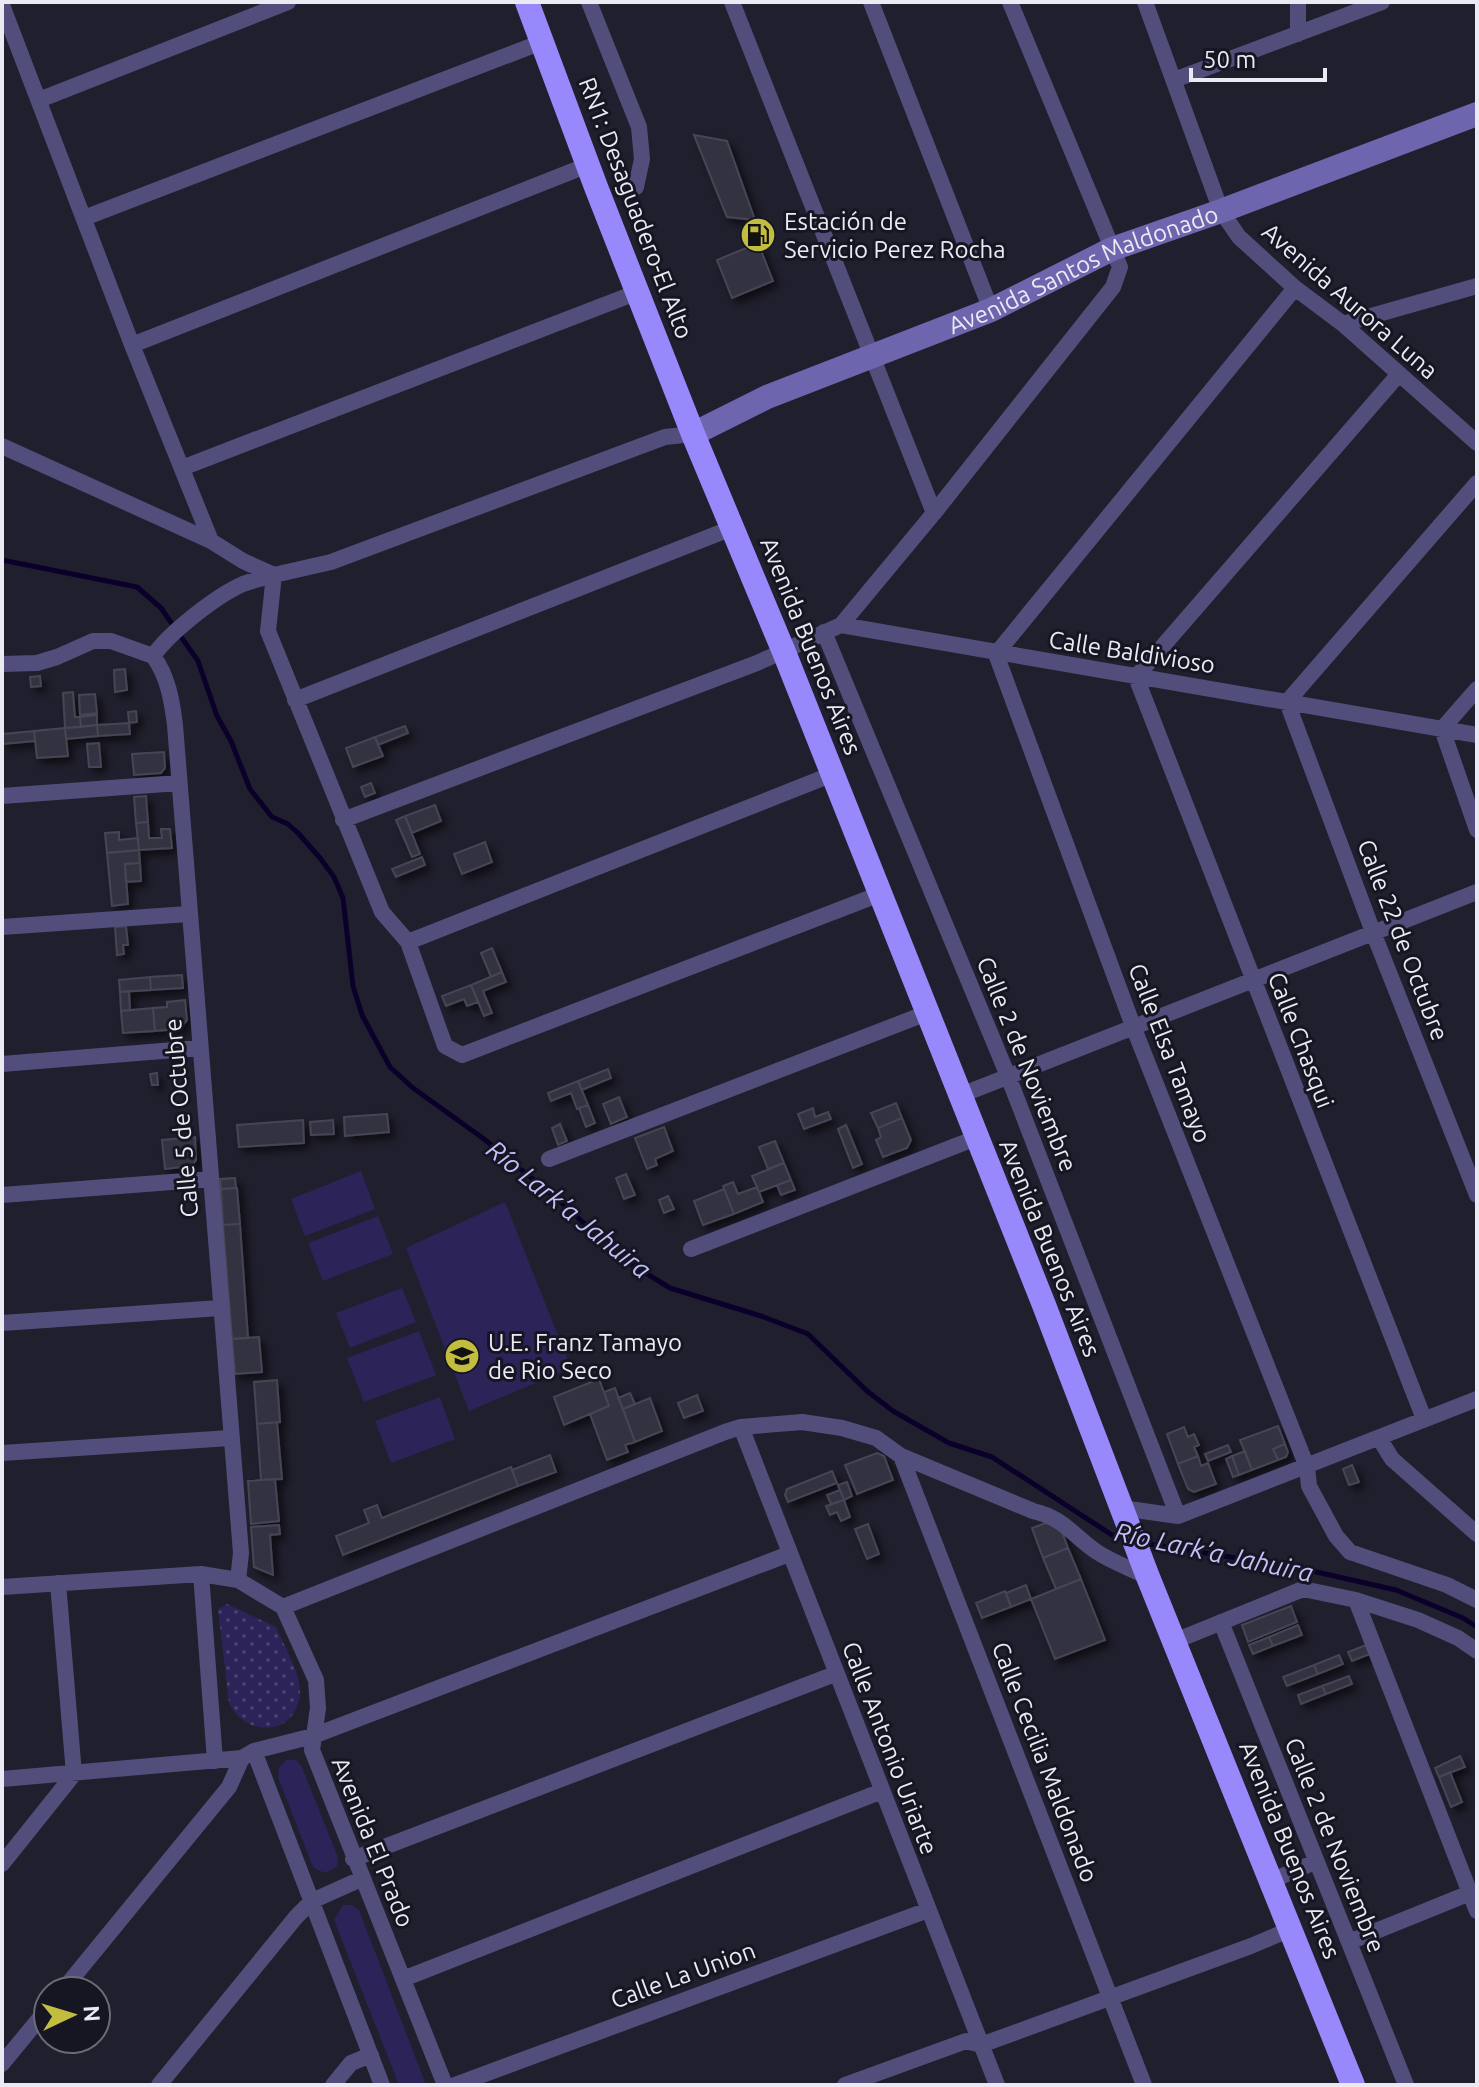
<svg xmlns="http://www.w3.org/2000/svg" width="1479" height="2087" viewBox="0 0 1479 2087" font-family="Ubuntu,sans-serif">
	<defs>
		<pattern id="park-dots" width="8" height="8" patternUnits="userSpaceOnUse" patternTransform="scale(2)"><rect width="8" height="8" fill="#2c2358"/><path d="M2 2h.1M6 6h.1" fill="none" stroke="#4b4370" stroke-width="1.8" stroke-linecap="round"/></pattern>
		<filter id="shadow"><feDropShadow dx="5" dy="5" stdDeviation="4" flood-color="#0009"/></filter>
	</defs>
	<rect width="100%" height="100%" fill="#201f2d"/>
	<path fill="#2c2358" d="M361 1171 375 1209 305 1236 291 1199Z
		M505 1202 571 1368 469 1411 406 1248Z
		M378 1216 393 1254 323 1281 308 1243Z
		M402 1288 416 1322 350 1348 336 1313Z
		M419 1331 436 1375 364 1402 347 1358Z
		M440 1397 455 1439 391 1463 375 1421Z
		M286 1760H296L302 1767 338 1857 337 1866C328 1874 323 1874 313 1867L278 1777 279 1767Z
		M343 1905H352L359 1910 426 2085H399L334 1920Z"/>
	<path fill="url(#park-dots)" d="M227 1604 276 1627C284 1646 301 1673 300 1693 297 1736 246 1739 229 1703L218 1609Z"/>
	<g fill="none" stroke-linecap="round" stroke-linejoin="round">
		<path stroke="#0b002a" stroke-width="5" d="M2 560 137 587 161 608 198 661 217 716 231 741 250 789 272 817 288 824 298 833 320 858 334 877 343 898 353 986 362 1015 390 1067 413 1088 484 1139 563 1204 623 1259 670 1288 761 1316 808 1334 867 1391 893 1411 949 1443 992 1457 1112 1535 1126 1539
			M1143 1543 1299 1568 1396 1590 1463 1618 1477 1627"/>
	</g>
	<path fill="#333341" stroke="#464555" stroke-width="2" filter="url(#shadow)" d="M694 135 727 141 755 220 727 217Z
		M758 243 773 281 732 298 717 260Z
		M125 669 127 690 115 692 114 670Z
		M40 676 41 686 31 687 30 677Z
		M73 692 75 717H80L81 727 65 728 63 693Z
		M95 694 97 713 80 715 79 695Z
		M136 711 137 722 129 723 128 712Z
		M97 715V725L81 727 80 717Z
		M129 723 130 734 98 736 97 725Z
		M97 725 98 736 66 739 65 728Z
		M405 726 408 733 378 745 375 737Z
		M65 728 68 756 37 758 34 731Z
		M34 731 35 741 3 744V734Z
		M375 737 383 756 353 767 346 748Z
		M99 743 101 767H89L87 744Z
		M164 752 165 768 161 773 134 775 132 754Z
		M371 783 375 793 365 797 361 787Z
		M146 796 148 822 136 823 134 797Z
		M435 805 441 821 412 833 405 816Z
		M405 816 420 854 412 857 396 820Z
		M148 822 149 838H162L161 829H170L172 848 139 850 136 823Z
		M119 832V840L138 838 139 850 107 853 105 833Z
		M485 842 492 862 462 874 454 854Z
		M139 850 140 863 125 864 128 904 112 906 107 853Z
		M422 857 425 865 396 877 392 869Z
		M140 863 141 881 126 882 125 864Z
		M126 926 128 945H123L124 954 117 955 115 927Z
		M492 948 502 972 491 977 481 953Z
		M502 972 506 982 483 991 492 1013 484 1016 471 985Z
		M182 975 183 988 151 990 150 977Z
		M150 977 151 990 120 992 119 980Z
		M471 985 478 1002 467 1006 464 999 446 1006 442 996Z
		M129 991 130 1010 121 1011 120 992Z
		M185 1000 187 1020 180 1029 155 1031 153 1008 167 1007V1002Z
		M153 1008 155 1031 123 1033 121 1011Z
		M608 1069 611 1078 582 1090 578 1081Z
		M157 1073 158 1085H152L150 1074Z
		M578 1081 588 1105 577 1109 571 1093 551 1101 548 1093Z
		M619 1097 627 1117 611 1124 603 1104Z
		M896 1103 902 1118 878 1128 871 1113Z
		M588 1105 595 1123 586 1127 579 1108Z
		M813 1108 815 1117 828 1112 831 1119 804 1129 798 1114Z
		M387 1114 389 1132 345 1136 344 1117Z
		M902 1118 911 1140 907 1148 883 1157 876 1140 881 1137 878 1128Z
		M303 1120 304 1143 239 1147 237 1125Z
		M333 1120 334 1134 311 1135 310 1122Z
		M560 1124 567 1141 558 1145 552 1128Z
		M846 1125 862 1164 853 1168 838 1129Z
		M664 1127 673 1151 655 1159 657 1165 647 1169 635 1138Z
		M195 1137 196 1160 192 1166 165 1169 162 1140Z
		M775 1141 784 1163 768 1169 759 1147Z
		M784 1163 791 1180 759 1192 752 1176Z
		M626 1174 635 1195 624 1199 616 1178Z
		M235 1178 236 1188 221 1189 220 1179Z
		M791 1180 795 1190 781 1195 777 1185Z
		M733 1182 738 1194 757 1187 763 1202 734 1214 723 1186Z
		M237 1188 240 1224 223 1225 221 1189Z
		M724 1189 734 1214 703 1225 694 1201Z
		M668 1196 674 1209 664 1213 659 1200Z
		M240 1224 248 1338 232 1339 223 1225Z
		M259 1337 262 1372 235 1374 232 1339Z
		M599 1379 609 1406 564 1425 554 1397Z
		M277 1380 280 1422 257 1424 254 1382Z
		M615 1388 635 1442 625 1445 628 1452 607 1460 590 1414 609 1406 604 1392Z
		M630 1393 635 1404 623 1409 618 1398Z
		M697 1395 703 1411 684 1418 678 1403Z
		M650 1398 662 1431 635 1442 623 1409Z
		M277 1422 282 1479 261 1480 257 1424Z
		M1278 1426 1285 1444 1273 1449 1278 1460 1252 1470 1240 1440Z
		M1184 1427 1188 1437 1194 1434 1199 1445 1194 1447 1198 1456 1178 1464 1167 1434Z
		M1285 1444 1288 1452 1286 1457 1278 1460 1273 1449Z
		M1228 1445 1231 1452 1208 1461 1205 1454Z
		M1245 1451 1252 1470 1239 1475 1232 1456Z
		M877 1453 884 1456 893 1480 857 1494 845 1465Z
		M550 1455 556 1472 518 1486 512 1470Z
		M1198 1456 1201 1466 1208 1463 1216 1484 1194 1492 1188 1489 1178 1464Z
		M1232 1456 1239 1475 1233 1477 1226 1459Z
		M1352 1465 1359 1482 1349 1485 1343 1469Z
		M511 1467 518 1486 343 1555 336 1536 369 1523 364 1510 377 1505 382 1518Z
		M832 1471 837 1483 788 1502 785 1495 787 1489Z
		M275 1479 279 1521 251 1524 248 1481Z
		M847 1482 852 1496 844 1500 838 1485Z
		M840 1490 844 1500 831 1504 827 1495Z
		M844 1500 850 1517 841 1521 837 1512 830 1515 826 1506Z
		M1051 1521 1059 1524 1068 1548 1043 1558 1032 1528Z
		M868 1524 879 1554 867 1559 855 1529Z
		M279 1525 280 1534 270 1535 273 1575 254 1567 251 1527Z
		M1068 1548 1081 1579 1056 1589 1043 1558Z
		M1081 1579 1105 1640 1055 1659 1031 1599Z
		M1026 1585 1031 1599 1011 1607 1006 1593Z
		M1005 1591 1011 1607 982 1618 976 1603Z
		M1291 1606 1297 1622 1248 1642 1242 1625Z
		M1298 1625 1302 1635 1273 1646 1269 1637Z
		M1269 1637 1273 1646 1253 1654 1249 1645Z
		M1366 1645 1370 1654 1352 1661 1348 1652Z
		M1339 1655 1343 1664 1318 1674 1314 1665Z
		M1314 1665 1318 1674 1287 1686 1283 1677Z
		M1349 1676 1352 1684 1326 1694 1322 1686Z
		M1322 1686 1326 1694 1301 1704 1298 1695Z
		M1460 1756 1465 1767 1439 1777 1435 1768Z
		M1450 1772 1462 1802 1451 1807 1439 1777Z"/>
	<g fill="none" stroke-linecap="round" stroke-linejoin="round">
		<path stroke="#524e7c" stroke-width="16" d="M589 2 639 127 642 159 636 187
			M732 2 934 513
			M871 2 991 310
			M1145 2 1221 211 1239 237 1295 288 1343 324 1477 443
			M2 5 132 345 211 541
			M1298 34V2
			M1174 80 1382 2
			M39 100 288 2
			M84 218 542 42
			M1295 288 996 654 1133 1026 1307 1467 1309 1486 1336 1536 1350 1552 1447 1585 1477 1600
			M1343 324 1477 286
			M132 345 588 165
			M1399 374 1136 677 1424 1419
			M2 446 211 541 243 561 274 575 331 562 665 437 693 434
			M182 468 638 292
			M1477 483 1287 702 1373 932 1477 1195
			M841 625 934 513 1113 287 1120 267 1010 2
			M824 632 1008 1076 1178 1516
			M153 656C170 632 216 596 243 584 253 580 264 578 274 575L268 631 382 912 408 942 445 1046 462 1055 880 894
			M153 656C168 676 172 701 175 725L241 1553 238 1580
			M2 664 37 663 57 657 93 641H111L153 656
			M1477 689 1442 729 1477 830
			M295 700 732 528
			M2 796 179 783
			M343 820 757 663 841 625 1477 735
			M2 927 188 914
			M408 942 833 774
			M2 1064 199 1048
			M961 1095 1477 892
			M549 1159 927 1013
			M2 1195 211 1179
			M691 1249 976 1138
			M2 1323 220 1308
			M741 1427 997 2085
			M1379 1438 1392 1459 1477 1534
			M2 1453 230 1438
			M901 1456 1144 2085
			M1122 1508 1178 1516 1477 1399
			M201 1574 215 1761
			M2 1587 201 1574 238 1580 283 1607 316 1680 318 1708 312 1750 445 2085
			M1356 1600 1477 1911
			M283 1607 725 1432 741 1427 802 1422 842 1428 876 1438 901 1456 1033 1511C1064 1518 1072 1535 1097 1552 1112 1562 1132 1569 1148 1577
			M1221 1622 1406 2085
			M1175 1641 1303 1589 1356 1600 1418 1620 1458 1638 1477 1651
			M254 1751 382 2085
			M2 1779 242 1758 254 1751 313 1736 789 1554
			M353 1859 835 1674
			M2 1864 74 1774 58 1583
			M1273 1880 1315 1862
			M1349 1942 1470 1893
			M403 1979 882 1791
			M62 1991 229 1787 242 1758
			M2 2064 48 2008
			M159 2085 296 1917 312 1901 361 1879
			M333 2085 351 2063 371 2055
			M455 2085 928 1910
			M845 2085 966 2041 981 2045 1251 1946 1291 1929"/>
		<path stroke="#6d66af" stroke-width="24" id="s1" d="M693 434 767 397 991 310 1112 249 1221 211 1477 114"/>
		<path stroke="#9788fc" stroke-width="24" d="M527 2 596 187 693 434 784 652 1044 1305 1148 1577 1353 2085"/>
	</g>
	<defs>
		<symbol id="fuel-disc" viewBox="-11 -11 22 22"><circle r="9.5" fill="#c2bd3f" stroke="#161623"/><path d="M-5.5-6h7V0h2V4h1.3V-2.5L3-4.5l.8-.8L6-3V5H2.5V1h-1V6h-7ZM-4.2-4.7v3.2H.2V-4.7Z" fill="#111"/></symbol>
		<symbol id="school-disc" viewBox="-11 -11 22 22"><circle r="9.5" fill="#c2bd3f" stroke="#161623"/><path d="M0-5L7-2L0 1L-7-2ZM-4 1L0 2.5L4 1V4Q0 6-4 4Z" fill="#111"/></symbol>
	</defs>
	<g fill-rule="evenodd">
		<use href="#fuel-disc" x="738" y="215" width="40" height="40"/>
		<use href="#school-disc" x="442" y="1336" width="40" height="40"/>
	</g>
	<g text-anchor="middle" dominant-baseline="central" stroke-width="6" stroke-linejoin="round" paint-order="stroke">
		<g font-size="24" fill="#eaeaf3" stroke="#161623">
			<text transform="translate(636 208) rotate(69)">RN1: Desaguadero-El Alto</text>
			<text stroke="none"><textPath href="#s1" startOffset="424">Avenida Santos Maldonado</textPath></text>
			<text transform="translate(1350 301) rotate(41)">Avenida Aurora Luna</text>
			<text transform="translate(811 646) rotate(68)">Avenida Buenos Aires</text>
			<text transform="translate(1132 652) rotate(9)">Calle Baldivioso</text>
			<text transform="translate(1403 940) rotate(69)">Calle 22 de Octubre</text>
			<text transform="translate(1301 1040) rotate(69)">Calle Chasqui</text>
			<text transform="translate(1170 1053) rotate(69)">Calle Elsa Tamayo</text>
			<text transform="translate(1027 1064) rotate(68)">Calle 2 de Noviembre</text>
			<text transform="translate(181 1118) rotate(-95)">Calle 5 de Octubre</text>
			<text transform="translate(1050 1248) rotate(68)">Avenida Buenos Aires</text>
			<text transform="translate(890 1748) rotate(69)">Calle Antonio Uriarte</text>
			<text transform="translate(1045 1762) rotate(69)">Calle Cecilia Maldonado</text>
			<text transform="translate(373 1842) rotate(68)">Avenida El Prado</text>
			<text transform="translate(1335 1845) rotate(68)">Calle 2 de Noviembre</text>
			<text transform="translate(1290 1850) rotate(68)">Avenida Buenos Aires</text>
			<text transform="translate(683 1975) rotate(-20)">Calle La Union</text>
		</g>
		<g font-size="24" fill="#eaeaf3" stroke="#161623" text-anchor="start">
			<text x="784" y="221">Estación de<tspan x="784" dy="28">Servicio Perez Rocha</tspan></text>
			<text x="488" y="1342">U.E. Franz Tamayo<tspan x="488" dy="28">de Rio Seco</tspan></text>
		</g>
		<g font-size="26" font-style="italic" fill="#c3c0fa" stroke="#161623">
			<text transform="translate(569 1209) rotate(39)">Río Lark’a Jahuira</text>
			<text transform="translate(1214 1552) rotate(12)">Río Lark’a Jahuira</text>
		</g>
	</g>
	<rect width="1479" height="2087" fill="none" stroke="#eaeaf3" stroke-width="8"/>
	<g transform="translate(72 2015) rotate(86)"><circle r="38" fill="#161623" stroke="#6b6b76" stroke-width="2"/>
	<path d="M0-6L14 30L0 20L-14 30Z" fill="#c2bd3f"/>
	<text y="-12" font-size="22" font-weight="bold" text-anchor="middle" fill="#eaeaf3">N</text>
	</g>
	<path d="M1191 68v12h134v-12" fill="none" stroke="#eaeaf3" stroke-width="4"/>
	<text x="1203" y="68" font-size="24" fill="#eaeaf3" stroke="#161623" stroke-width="6" paint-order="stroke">50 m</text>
</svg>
